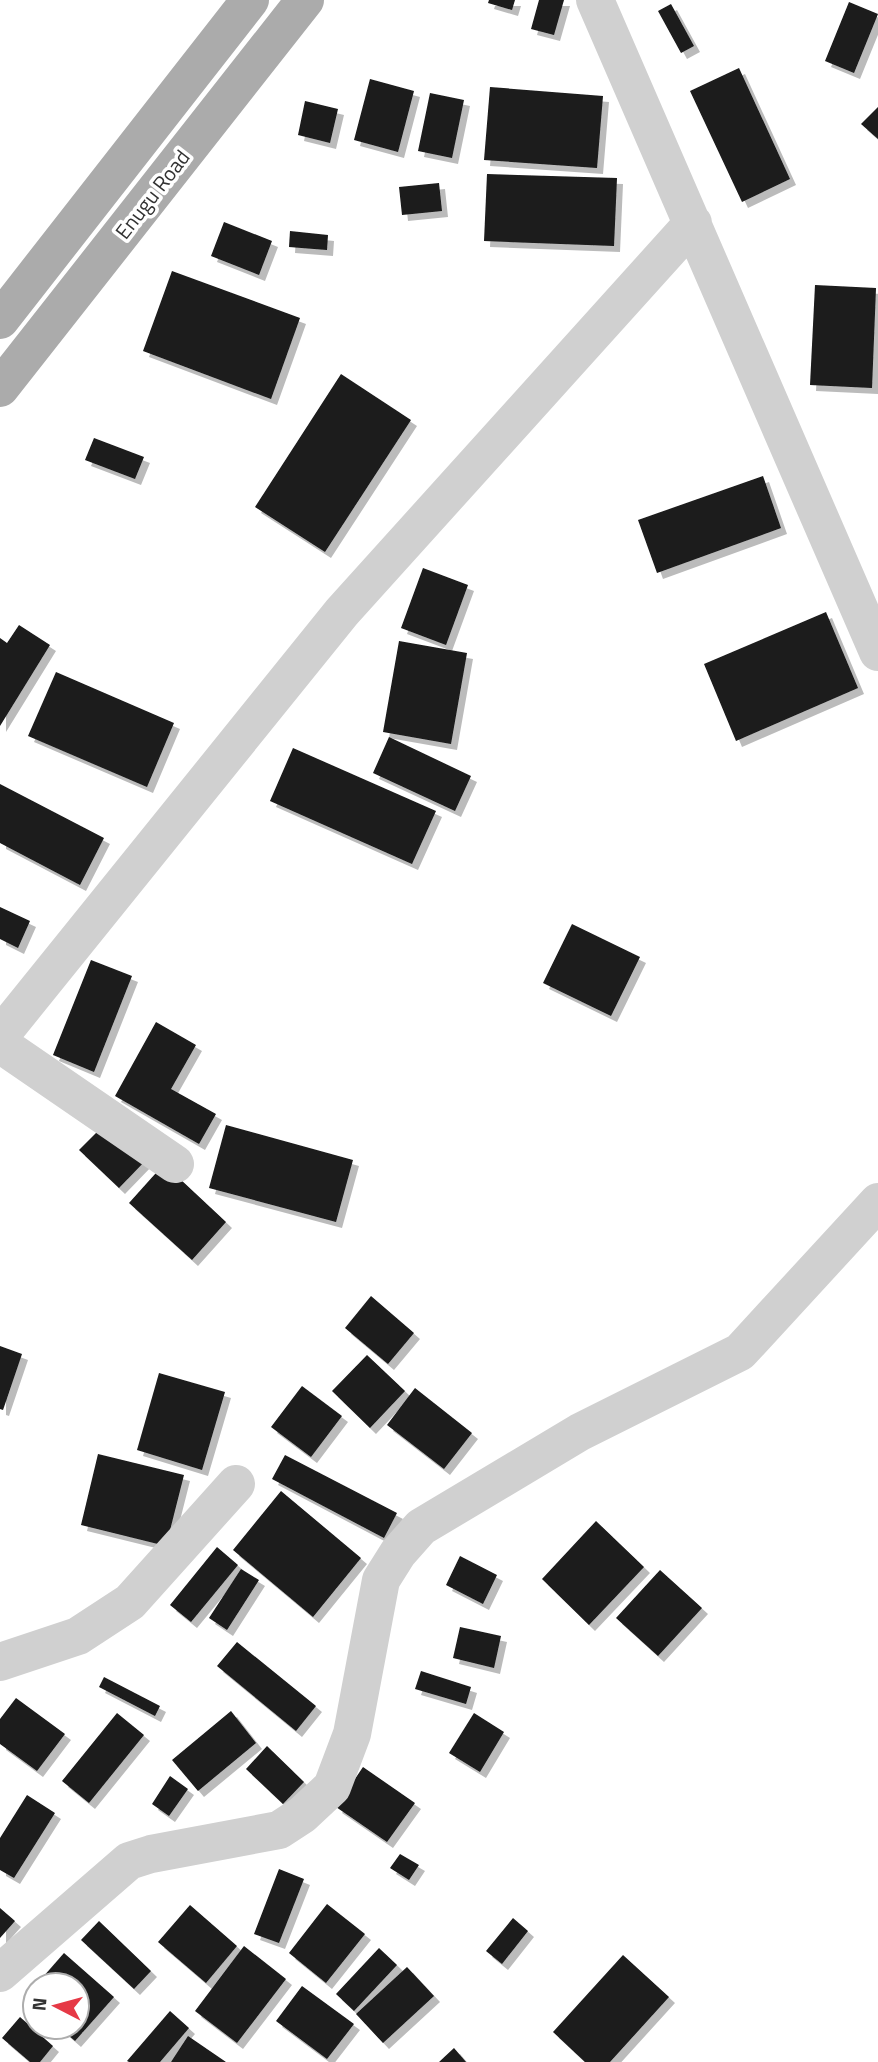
<svg xmlns="http://www.w3.org/2000/svg" width="878" height="2062" viewBox="0 0 878 2062" font-family="'Titillium Web',sans-serif">
	<defs>
		<filter id="shadow"><feDropShadow dx="6" dy="6" stdDeviation="0" flood-color="#0004"/></filter>
	</defs>
	<rect width="100%" height="100%" fill="#fff"/>
	<path fill="#1a1a1a" filter="url(#shadow)" d="M489 0H515L512 10 488 3Z
		M539 0H564L554 35 531 29Z
		M849 2 878 14 854 73 825 61Z
		M671 4 694 46 681 53 658 11Z
		M739 68 790 179 742 202 690 91Z
		M370 79 414 91 398 152 354 140Z
		M490 87 603 96 597 168 484 160Z
		M430 93 464 100 452 158 418 151Z
		M305 101 338 109 330 143 298 135Z
		M878 107V139L861 124Z
		M487 174 617 178 614 246 484 241Z
		M439 183 442 211 402 215 399 187Z
		M224 222 272 241 259 275 211 256Z
		M290 231 328 235 327 250 289 247Z
		M172 271 300 318 271 399 143 351Z
		M815 285 876 288 872 388 810 385Z
		M341 374 411 420 325 552 255 507Z
		M94 438 144 457 135 479 85 460Z
		M763 476 781 528 657 573 638 520Z
		M423 568 468 585 446 645 401 628Z
		M826 612 858 688 736 741 704 664Z
		M19 625 50 645 0 726V638L7 643Z
		M399 641 467 653 451 744 383 732Z
		M56 672 174 723 147 787 28 736Z
		M389 737 471 776 455 811 373 773Z
		M293 748 436 811 412 864 270 801Z
		M0 784 104 838 80 885 0 843Z
		M0 907 30 921 18 948 0 939Z
		M572 924 640 957 611 1016 543 983Z
		M91 960 132 976 94 1072 53 1055Z
		M156 1022 196 1045 171 1089 216 1114 199 1144 115 1096Z
		M109 1120 148 1158 119 1188 79 1150Z
		M226 1125 353 1160 336 1222 209 1188Z
		M164 1164 226 1222 192 1260 129 1203Z
		M371 1296 414 1333 388 1364 345 1328Z
		M0 1346 22 1354 3 1410 0 1409Z
		M367 1355 405 1391 370 1428 332 1391Z
		M159 1373 225 1392 202 1470 137 1450Z
		M302 1386 342 1416 311 1457 271 1427Z
		M415 1388 472 1433 444 1469 387 1425Z
		M98 1454 184 1475 166 1546 81 1525Z
		M285 1455 397 1513 384 1538 272 1479Z
		M281 1491 361 1558 313 1617 233 1550Z
		M596 1521 644 1567 589 1625 542 1579Z
		M217 1547 238 1565 191 1622 170 1605Z
		M460 1556 497 1575 483 1604 446 1585Z
		M241 1569 259 1580 227 1630 209 1618Z
		M660 1570 702 1608 658 1656 616 1618Z
		M460 1627 501 1636 494 1668 453 1658Z
		M237 1642 316 1706 296 1731 217 1666Z
		M421 1671 471 1687 466 1704 415 1689Z
		M104 1677 160 1706 155 1716 99 1687Z
		M16 1698 65 1734 37 1771 0 1744V1719Z
		M231 1711 256 1743 198 1791 172 1760Z
		M117 1713 144 1735 89 1803 62 1781Z
		M474 1713 504 1732 480 1772 449 1753Z
		M267 1746 304 1782 283 1804 246 1769Z
		M363 1767 415 1803 387 1842 336 1807Z
		M170 1776 188 1789 169 1816 152 1804Z
		M27 1795 55 1813 14 1878 0 1870V1838Z
		M400 1854 419 1865 409 1880 390 1868Z
		M279 1869 304 1879 279 1943 254 1934Z
		M327 1904 365 1934 326 1983 289 1953Z
		M190 1905 237 1946 206 1983 158 1942Z
		M0 1908 15 1921 0 1938Z
		M513 1918 528 1931 502 1964 486 1951Z
		M99 1921 151 1971 134 1989 81 1940Z
		M244 1946 286 1979 237 2043 195 2011Z
		M379 1948 397 1965 354 2011 336 1994Z
		M64 1953 114 1997 75 2041 59 2027H77V1985H36Z
		M623 1955 669 1997 610 2062H585L553 2032Z
		M407 1967 434 1996 383 2043 356 2014Z
		M302 1986 354 2024 327 2059 276 2021Z
		M170 2011 189 2028 160 2062H129L127 2061Z
		M20 2017 53 2046 40 2062H30L2 2038Z
		M188 2036 226 2062H171Z
		M454 2048 466 2062H439Z"/>
	<g fill="none" stroke-linecap="round" stroke-linejoin="round">
		<path stroke="#d0d0d0" stroke-width="38" d="M595 0 878 652
			M0 1036 342 612 693 223
			M0 1044 175 1164
			M0 1662 78 1636 130 1602 236 1484
			M0 1973 129 1861 151 1854 279 1830 302 1815 332 1787 352 1734 381 1580 398 1553 421 1527 580 1432 740 1352 878 1202"/>
		<path stroke="#ababab" stroke-width="38" d="M0 320 250 0
			M0 388 305 0"/>
	</g>
	<g text-anchor="middle" dominant-baseline="central" stroke-width="7" stroke-linejoin="round" paint-order="stroke">
		<g font-size="21" fill="#333" stroke="#fff">
			<text transform="translate(152 194) rotate(-52)">Enugu Road</text>
		</g>
	</g>
	<g transform="translate(56 2006) rotate(276)"><circle r="33" fill="#ffffff" stroke="#adadad" stroke-width="2"/>
	<path d="M0-5L12 26L0 18L-12 26Z" fill="#e63946"/>
	<text y="-10" font-size="19" font-weight="bold" text-anchor="middle" fill="#333333">N</text>
	</g>
</svg>
